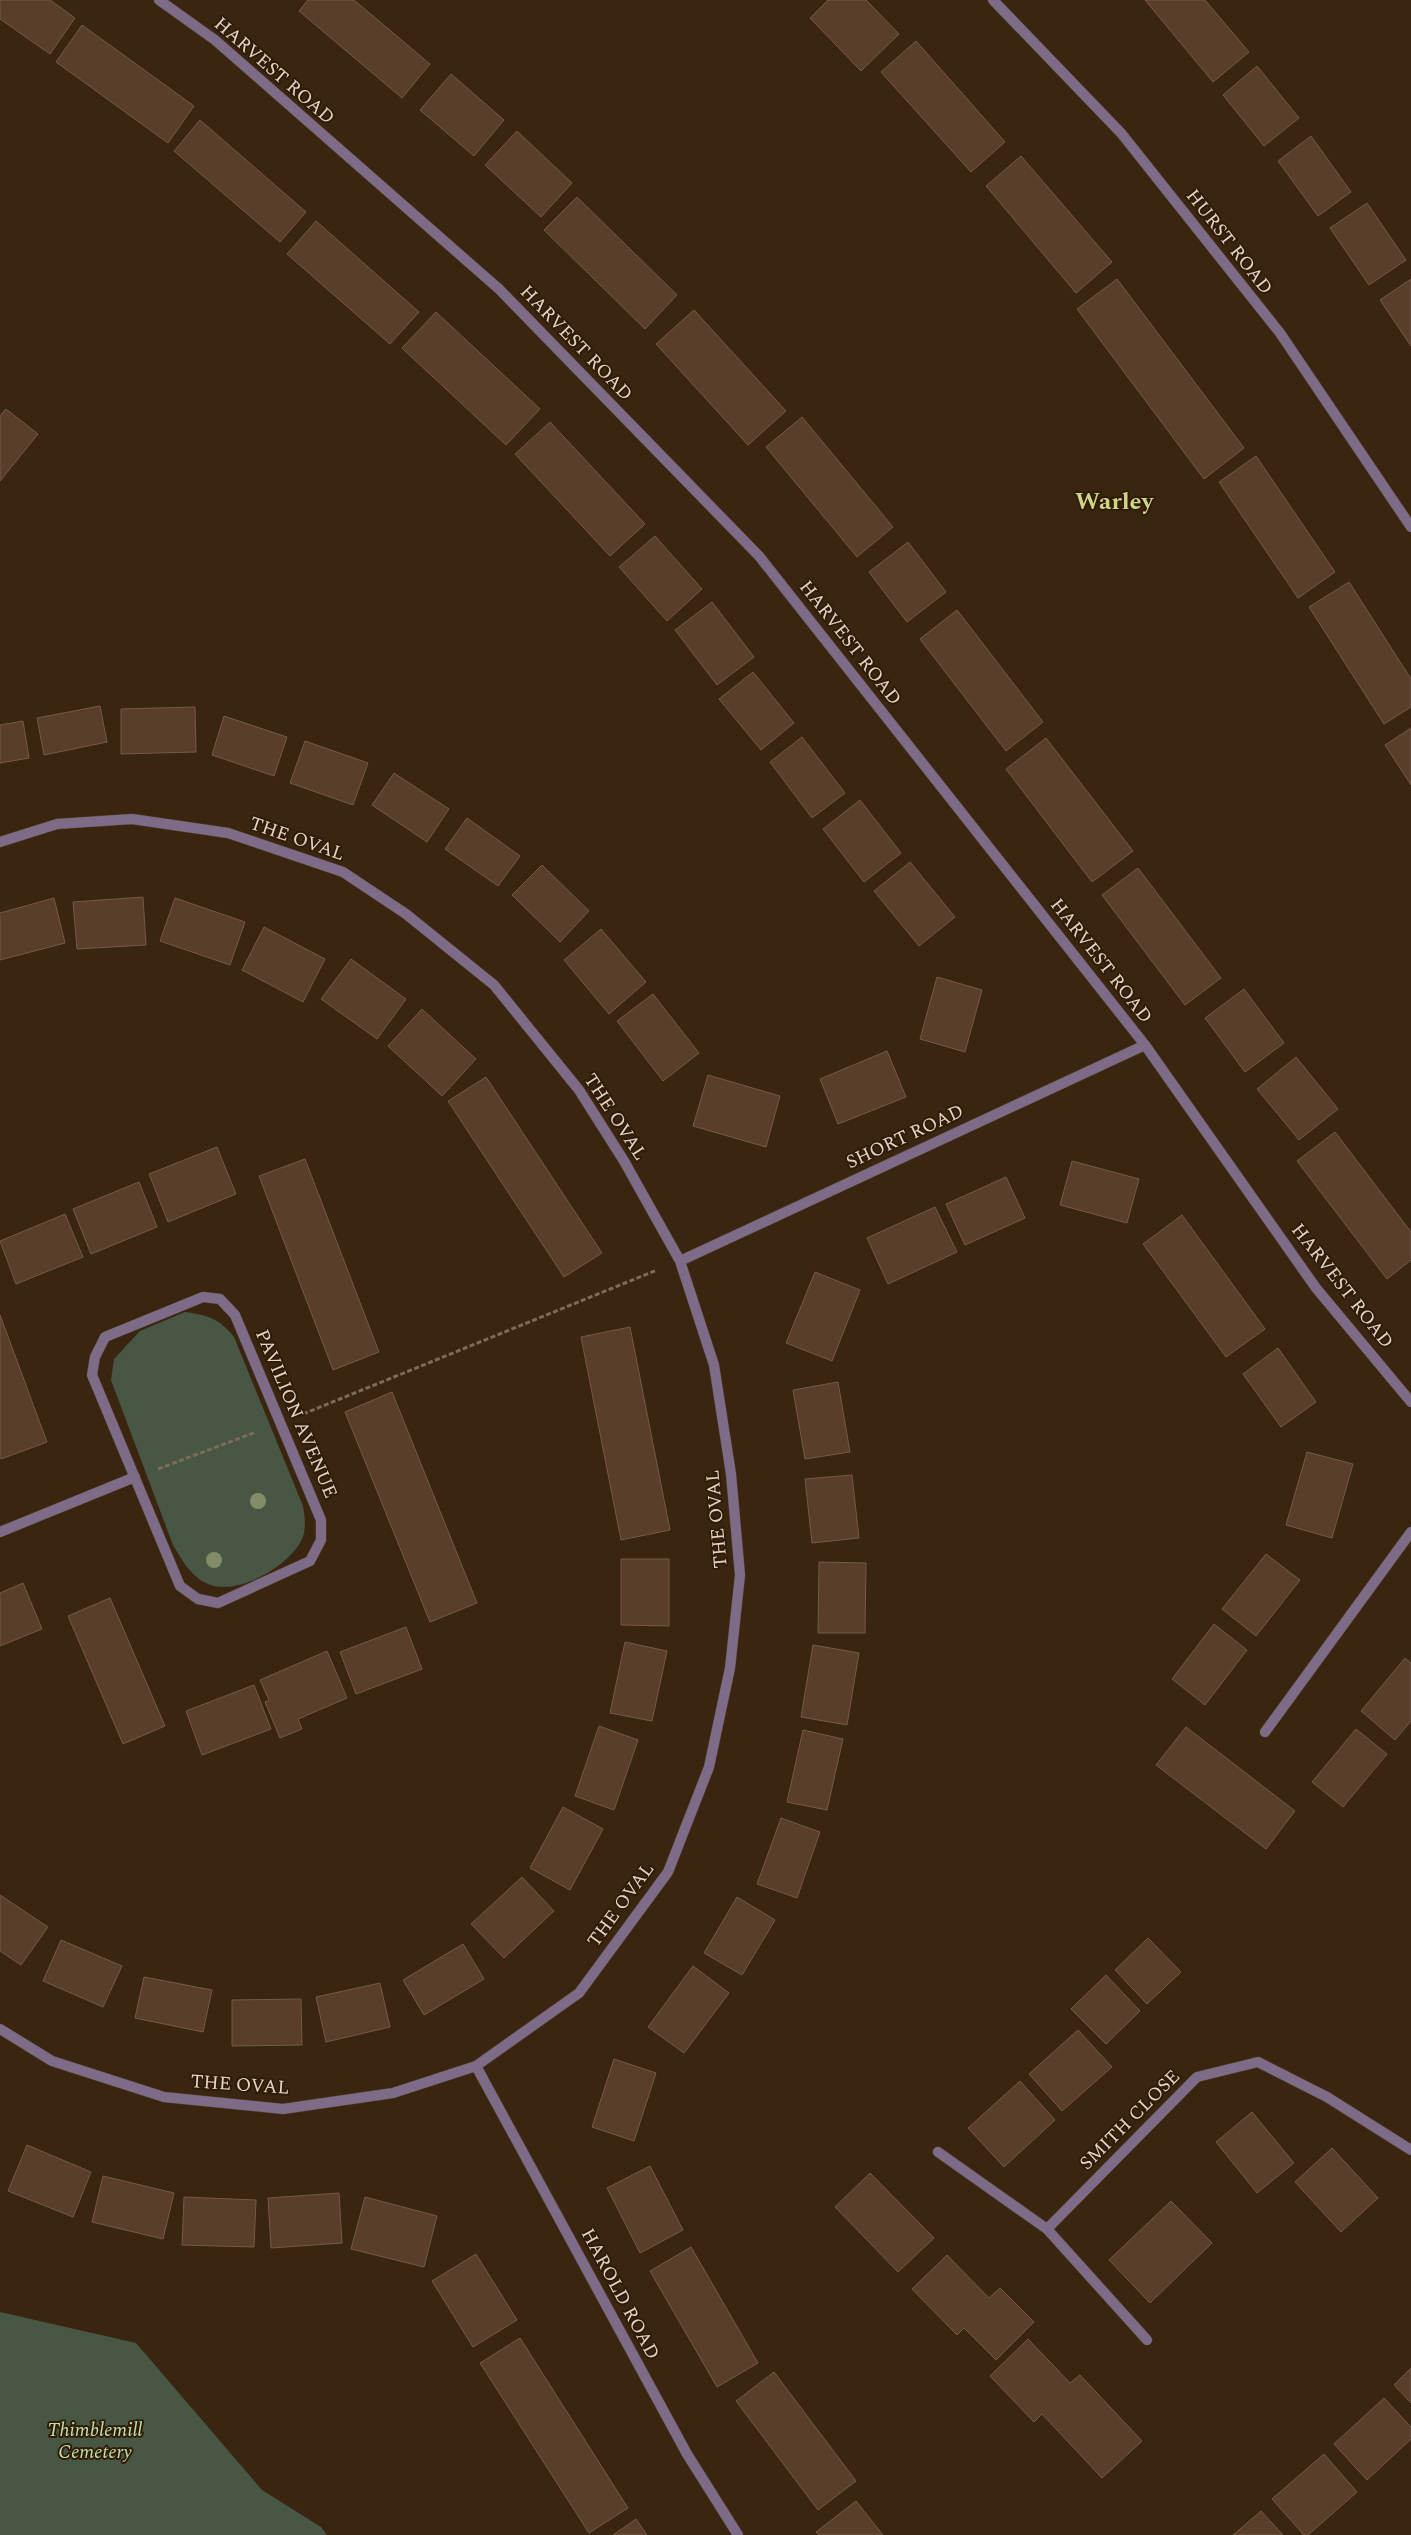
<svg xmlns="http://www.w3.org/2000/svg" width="1411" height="2535" viewBox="0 0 1411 2535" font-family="Spectral,serif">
	<rect width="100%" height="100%" fill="#3a2610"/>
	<path fill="#485743" d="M185 1312C208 1315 220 1319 234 1337L303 1506C305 1517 307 1532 300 1543 285 1568 237 1596 208 1584 191 1577 182 1560 173 1545L111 1380 114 1359 140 1331Z
		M0 2312 136 2343 262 2490 321 2527 327 2535H0Z"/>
	<path fill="#593e2a" stroke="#755a47" d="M0 0H50L75 18 50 54 0 19Z
		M308 0H354L430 64 402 98 299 11Z
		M828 0H866L899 34 861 71 810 18Z
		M1145 0H1205L1249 52 1213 82Z
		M82 25 194 106 168 143 56 62Z
		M916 41 1005 142 971 172 881 72Z
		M1257 66 1299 118 1264 146 1223 95Z
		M451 74 504 120 474 156 420 110Z
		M200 120 306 212 280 242 174 151Z
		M517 131 572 183 541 217 485 165Z
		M1311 136 1351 192 1318 216 1278 161Z
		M1021 156 1112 262 1076 293 986 186Z
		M577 197 677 295 645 329 544 230Z
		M1367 203 1406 260 1369 285 1330 228Z
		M316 221 419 312 390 344 287 254Z
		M1117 279 1244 448 1204 479 1077 309Z
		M1411 279V346L1380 300Z
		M694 310 786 411 748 445 656 344Z
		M436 312 540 409 506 445 402 348Z
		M6 409 38 434 0 481V416Z
		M802 417 893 527 857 557 766 447Z
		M550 422 645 524 610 556 515 454Z
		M1256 456 1335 572 1298 598 1219 482Z
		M655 536 702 589 667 621 619 567Z
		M908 542 946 592 907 622 869 572Z
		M1349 582 1411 679V707L1384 724 1309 607Z
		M712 602 754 657 717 685 675 630Z
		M957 610 1043 722 1006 751 920 639Z
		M753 672 794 723 761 750 719 699Z
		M100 706 107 742 44 755 37 718Z
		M195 707 196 752 121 754V709Z
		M224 716 287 737 274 776 212 755Z
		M23 721 29 758 0 763V725Z
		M1411 728V785L1385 745Z
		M802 737 845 793 812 818 770 762Z
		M1046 738 1133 851 1092 882 1006 769Z
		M305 741 368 763 353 805 290 783Z
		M394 773 449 809 427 842 372 805Z
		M860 800 901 853 864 882 823 829Z
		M467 818 520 856 498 886 445 849Z
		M910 862 955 917 919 946 874 891Z
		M542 865 589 911 560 942 512 895Z
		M1138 868 1221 978 1185 1005 1102 895Z
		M143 897 146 945 77 949 73 902Z
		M54 898 65 943 0 960V913Z
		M175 898 245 922 230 965 160 941Z
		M264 927 325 959 303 1002 242 970Z
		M601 929 646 982 609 1014 564 960Z
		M351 959 406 999 377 1039 321 999Z
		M937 977 982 990 965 1052 920 1039Z
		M1244 989 1284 1043 1245 1072 1205 1018Z
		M653 994 699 1053 663 1081 617 1021Z
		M422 1009 476 1059 442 1096 388 1046Z
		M887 1051 906 1097 838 1124 820 1079Z
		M1296 1057 1338 1109 1299 1140 1257 1089Z
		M708 1075 780 1096 766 1147 693 1126Z
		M486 1077 602 1253 564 1277 448 1101Z
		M1335 1132 1411 1232V1260L1387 1279 1297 1161Z
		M217 1147 236 1194 168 1222 149 1174Z
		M305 1159 379 1352 333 1370 259 1176Z
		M1072 1161 1139 1179 1127 1223 1060 1205Z
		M1006 1177 1025 1218 965 1245 946 1204Z
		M139 1182 157 1227 91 1254 73 1209Z
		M935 1207 957 1252 888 1284 867 1238Z
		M65 1214 83 1257 16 1284 0 1241Z
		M1182 1215 1265 1329 1226 1357 1143 1244Z
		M815 1272 860 1290 832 1361 786 1343Z
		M0 1315 47 1442 1 1459 0 1457Z
		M630 1327 670 1530 621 1540 581 1337Z
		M1278 1348 1316 1402 1281 1427 1243 1374Z
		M838 1382 850 1452 805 1459 793 1390Z
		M392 1392 477 1603 430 1622 345 1412Z
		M1307 1452 1353 1464 1332 1538 1286 1525Z
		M852 1475 859 1538 812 1543 805 1479Z
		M1266 1554 1300 1580 1256 1636 1222 1609Z
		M621 1559H669V1626L621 1625Z
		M819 1562 866 1563 865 1633H818Z
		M23 1583 42 1629 0 1646V1593Z
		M110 1598 165 1726 123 1744 68 1616Z
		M1214 1624 1247 1650 1205 1705 1172 1679Z
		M406 1627 422 1669 356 1694 340 1652Z
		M625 1642 667 1651 652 1721 610 1713Z
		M813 1645 859 1653 847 1725 801 1717Z
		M327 1651 347 1698 298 1719 302 1729 280 1738 265 1702 269 1700 260 1680Z
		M1405 1658 1411 1663V1721L1395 1740 1361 1711Z
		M254 1685 271 1729 202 1755 186 1711Z
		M599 1726 638 1740 614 1810 575 1796Z
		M1186 1727 1295 1811 1266 1849 1156 1765Z
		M1356 1729 1387 1754 1343 1807 1312 1782Z
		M803 1730 843 1739 827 1810 787 1802Z
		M563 1807 603 1829 570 1890 530 1868Z
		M781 1818 820 1832 797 1898 757 1884Z
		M522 1877 554 1911 504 1958 471 1924Z
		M0 1895 48 1927 21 1965 0 1951Z
		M737 1897 775 1920 742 1975 704 1953Z
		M1148 1938 1181 1972 1147 2004 1115 1970Z
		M61 1940 122 1966 103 2007 43 1981Z
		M463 1944 484 1979 424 2015 403 1980Z
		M693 1966 729 1993 684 2053 648 2027Z
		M1106 1975 1140 2011 1106 2044 1071 2009Z
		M144 1977 212 1990 203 2032 135 2018Z
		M380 1983 390 2027 326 2042 316 1997Z
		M301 1999 302 2045 232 2046V2000Z
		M1078 2030 1112 2067 1062 2111 1029 2074Z
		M614 2059 656 2073 634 2141 592 2127Z
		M1020 2081 1055 2120 1004 2167 968 2128Z
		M1252 2112 1294 2163 1257 2193 1216 2142Z
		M27 2145 91 2172 73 2217 8 2191Z
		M1332 2148 1378 2198 1341 2232 1295 2182Z
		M650 2166 683 2230 640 2253 607 2188Z
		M870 2173 934 2238 898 2272 835 2207Z
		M103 2176 174 2193 163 2239 92 2222Z
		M339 2193 342 2243 271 2248 268 2198Z
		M184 2197 256 2200 254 2247 182 2245Z
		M365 2197 437 2216 424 2267 351 2249Z
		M1171 2201 1212 2243 1150 2303 1109 2260Z
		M691 2247 758 2363 717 2387 650 2271Z
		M476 2254 517 2320 473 2347 432 2281Z
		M947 2255 989 2298 1000 2288 1034 2322 996 2360 964 2328 957 2335 912 2289Z
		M520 2338 628 2508 589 2533 480 2363Z
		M1028 2339 1070 2383 1080 2375 1142 2441 1102 2478 1042 2414 1034 2422 990 2376Z
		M1411 2368V2403L1394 2385Z
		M774 2372 856 2481 818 2510 736 2401Z
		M1384 2398 1411 2427V2439L1367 2480 1334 2444Z
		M1324 2454 1357 2492 1308 2535H1304L1272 2499Z
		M856 2501 883 2535H819L816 2532Z
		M1261 2511 1283 2535H1233Z
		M636 2519 647 2535H613Z"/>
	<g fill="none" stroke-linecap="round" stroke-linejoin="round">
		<defs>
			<path id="minor" d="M159 0 215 40 499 289 759 556 1145 1045 1316 1288 1411 1402
				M0 842 57 824 132 819 228 833 343 872 406 914 494 985 579 1090 624 1161 680 1261 714 1365 731 1474 740 1575 730 1668 709 1767 668 1872 579 1993 476 2066 393 2093 283 2109 164 2097 52 2061 0 2029
				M680 1261 1145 1045
				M203 1297 220 1299 235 1315 321 1520V1540L310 1561 218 1603 198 1599 180 1586 92 1375 95 1357 105 1337Z
				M0 1532 135 1477
				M1265 1732 1411 1532
				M476 2066 687 2454 738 2535
				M938 2152 1047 2229 1147 2340
				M1047 2229 1197 2077 1258 2062 1327 2097 1411 2150"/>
			<path id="tertiary" d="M993 0 1121 133 1280 333 1411 527"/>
		</defs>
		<use href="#minor" stroke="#55422d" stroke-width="11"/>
		<use href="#tertiary" stroke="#55422d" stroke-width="11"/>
		<path stroke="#7c6b58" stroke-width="3" stroke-dasharray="5 2.5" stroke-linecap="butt" d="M303 1414 657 1270
			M158 1469 256 1432"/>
		<use href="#minor" stroke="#7d6b88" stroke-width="10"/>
		<use href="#tertiary" stroke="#7d6b88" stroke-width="10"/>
	</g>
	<g fill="#828d67">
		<circle cx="258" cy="1501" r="8"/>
		<circle cx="214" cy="1560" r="8"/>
	</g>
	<g text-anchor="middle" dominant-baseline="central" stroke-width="4" stroke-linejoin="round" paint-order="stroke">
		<g font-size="19" fill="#e2d5c8" stroke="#301c06">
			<text transform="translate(274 71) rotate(41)">HARVEST ROAD</text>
			<text transform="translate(1229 242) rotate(52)">HURST ROAD</text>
			<text transform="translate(576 343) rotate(46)">HARVEST ROAD</text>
			<text transform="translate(850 643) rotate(52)">HARVEST ROAD</text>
			<text transform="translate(297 839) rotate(19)">THE OVAL</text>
			<text transform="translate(1101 961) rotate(52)">HARVEST ROAD</text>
			<text transform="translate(615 1117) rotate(57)">THE OVAL</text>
			<text transform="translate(905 1137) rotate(-25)">SHORT ROAD</text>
			<text transform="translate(1342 1286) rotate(52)">HARVEST ROAD</text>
			<text transform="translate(296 1414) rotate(67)">PAVILION AVENUE</text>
			<text transform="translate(717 1519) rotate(-95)">THE OVAL</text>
			<text transform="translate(621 1905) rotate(-54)">THE OVAL</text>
			<text transform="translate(240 2085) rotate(4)">THE OVAL</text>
			<text transform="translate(1130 2120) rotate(-45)">SMITH CLOSE</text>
			<text transform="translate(620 2294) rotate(62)">HAROLD ROAD</text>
		</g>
		<g font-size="19" font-style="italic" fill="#bde2ae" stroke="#301c06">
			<text x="95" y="2430">Thimblemill<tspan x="95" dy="22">Cemetery</tspan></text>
		</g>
		<g font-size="24" font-weight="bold" fill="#ccd588" stroke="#301c06">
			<text x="1114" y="502">Warley</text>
		</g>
	</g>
</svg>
